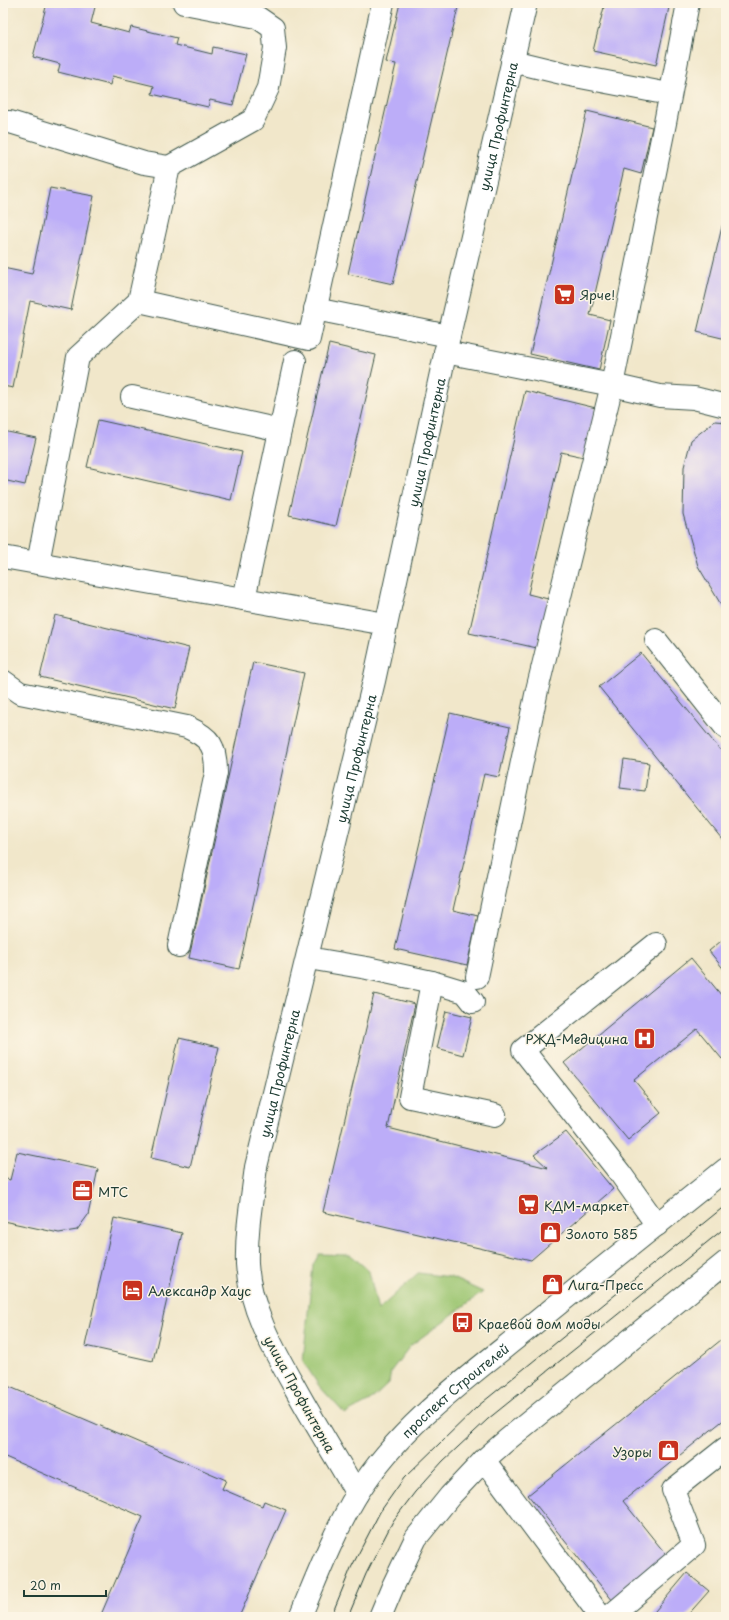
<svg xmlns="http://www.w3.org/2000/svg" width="729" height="1620" viewBox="0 0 729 1620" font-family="'Playpen Sans',sans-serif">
	<rect width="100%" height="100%" fill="#fcf5e5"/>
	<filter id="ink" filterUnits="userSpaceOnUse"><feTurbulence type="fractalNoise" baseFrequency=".025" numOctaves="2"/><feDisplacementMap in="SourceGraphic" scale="8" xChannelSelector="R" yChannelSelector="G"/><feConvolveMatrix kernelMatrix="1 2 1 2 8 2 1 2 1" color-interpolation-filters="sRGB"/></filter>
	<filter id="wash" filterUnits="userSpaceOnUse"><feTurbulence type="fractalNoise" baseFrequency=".012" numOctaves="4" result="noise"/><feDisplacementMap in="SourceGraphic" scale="16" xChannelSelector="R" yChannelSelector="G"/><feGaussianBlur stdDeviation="0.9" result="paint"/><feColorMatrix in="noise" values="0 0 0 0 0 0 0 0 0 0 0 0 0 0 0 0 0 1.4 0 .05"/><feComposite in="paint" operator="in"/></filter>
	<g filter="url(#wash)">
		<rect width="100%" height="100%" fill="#f1e7ca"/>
		<path fill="#9dc672" stroke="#5e8253" d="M319 1254 351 1255 369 1271 378 1310 418 1273 450 1277 483 1292 410 1346 391 1371 389 1383 370 1401 345 1414 319 1386 303 1361 313 1265Z"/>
		<g id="blocks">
			<path fill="#bcadf8" d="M47 3H96L91 23 129 33 131 27 177 38 175 45 212 54 213 47 246 54 233 105 210 100 208 107 152 94 154 86 112 76 110 85 58 72 60 64 33 57Z
				M400 3H459L393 284 348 274 396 64 386 62Z
				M605 3H670L656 65 593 51Z
				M587 111 652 127 641 174 624 169 590 315 610 320 599 370 530 354Z
				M50 188 94 196 71 310 30 301 13 388 3 386V268L32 274Z
				M725 214H726V339L697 332Z
				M329 344 376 355 336 526 289 515Z
				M525 391 596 408 584 457 561 452 528 594 548 599 537 648 469 633Z
				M98 420 242 452 231 500 87 467Z
				M715 421 726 422V613L698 566 683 514 684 467 691 440Z
				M3 431 36 438 25 485 3 480Z
				M55 615 189 648 175 709 40 677Z
				M641 653 726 757V844L599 687Z
				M253 662 304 673 239 969 189 958Z
				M450 713 510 727 499 777 484 774 453 910 478 916 467 965 395 949Z
				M624 759 649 763 645 791 620 788Z
				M726 937V972L709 951Z
				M691 958 726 1001V1055L722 1059 697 1029 634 1080 661 1113 628 1140 564 1063Z
				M374 994 415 1004 388 1128 548 1168 534 1155 566 1132 613 1189 531 1260 323 1212Z
				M446 1011 472 1017 463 1055 437 1048Z
				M179 1038 219 1047 190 1167 151 1158Z
				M17 1152 98 1169 88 1215 77 1230 59 1233 3 1221V1178L10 1180Z
				M114 1218 182 1233 153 1361 85 1346Z
				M726 1336V1418L623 1501 668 1557 613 1601 528 1495Z
				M3 1384 226 1480 222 1489 262 1506 264 1501 286 1510 239 1617H100L143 1517 3 1456Z
				M687 1573 709 1591 686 1617H650Z"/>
		</g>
	</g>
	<g filter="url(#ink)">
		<use href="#blocks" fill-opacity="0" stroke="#3e564a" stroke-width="1"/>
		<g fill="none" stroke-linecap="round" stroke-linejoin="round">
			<defs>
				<g id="minor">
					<path d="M512 61 570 75 669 94"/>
					<path d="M3 122H10L144 163 169 167"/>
					<path d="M139 301 309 339 383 3"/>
					<path d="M315 309 449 336"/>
					<path d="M445 352 612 385 660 396 694 398 726 406"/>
					<path d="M132 397 280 430"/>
					<path d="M3 557 386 624"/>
					<path d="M38 563 78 357 139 301 169 167 253 120 268 88 275 48 273 28 257 17 184 3"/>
					<path d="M244 599 295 361"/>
					<path d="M656 640 726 728"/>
					<path d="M3 681 20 693 187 727C211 738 216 746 216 773L179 946"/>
					<path d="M656 944 523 1050 620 1173 657 1225"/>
					<path d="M308 958 367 968 432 982 465 992 473 1002"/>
					<path d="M477 977 537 690 612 385 665 123 688 3"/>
					<path d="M432 982 410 1097 495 1115"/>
					<path d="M484 1460 601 1617"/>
					<path id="s1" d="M357 1494C336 1457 313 1421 293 1384 272 1347 250 1308 247 1264 246 1231 252 1199 256 1167L374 681 449 336 526 3"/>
					<path d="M609 1617 694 1545 673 1490 726 1448"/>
				</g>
				<g id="major">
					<path id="s2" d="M300 1617C317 1576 334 1532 357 1494 399 1427 464 1380 524 1332 591 1277 659 1223 726 1169"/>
					<path d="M380 1617 393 1586 416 1538 450 1496 484 1460 507 1440 726 1262"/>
				</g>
			</defs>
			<use href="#minor" stroke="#3e564a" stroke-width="24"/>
			<use href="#major" stroke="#3e564a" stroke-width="24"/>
			<use href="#minor" stroke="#fff" stroke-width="22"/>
			<use href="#major" stroke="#fff" stroke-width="22"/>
			<path stroke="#1f3d34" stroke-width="1" d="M331 1617 351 1568 380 1512 404 1478 478 1406 726 1205
				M348 1617 366 1574 393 1521 415 1492 443 1461 488 1419 726 1227"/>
		</g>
	</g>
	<defs>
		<symbol id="supermarket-square" viewBox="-11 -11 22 22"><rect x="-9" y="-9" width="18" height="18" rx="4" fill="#c8321e" stroke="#fcf5e5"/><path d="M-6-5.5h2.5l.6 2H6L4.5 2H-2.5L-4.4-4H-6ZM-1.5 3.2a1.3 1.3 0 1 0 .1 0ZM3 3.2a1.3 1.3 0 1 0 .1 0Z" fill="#fff"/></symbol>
		<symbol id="hospital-square" viewBox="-11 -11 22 22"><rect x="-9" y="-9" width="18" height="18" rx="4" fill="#c8321e" stroke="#fcf5e5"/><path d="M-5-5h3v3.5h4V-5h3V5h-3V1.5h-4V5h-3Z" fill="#fff"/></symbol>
		<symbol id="office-square" viewBox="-11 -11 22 22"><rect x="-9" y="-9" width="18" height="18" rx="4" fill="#c8321e" stroke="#fcf5e5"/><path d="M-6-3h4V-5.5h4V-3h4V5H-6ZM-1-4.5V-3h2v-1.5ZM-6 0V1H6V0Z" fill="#fff"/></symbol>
		<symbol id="shop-square" viewBox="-11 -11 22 22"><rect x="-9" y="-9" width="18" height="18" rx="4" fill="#c8321e" stroke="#fcf5e5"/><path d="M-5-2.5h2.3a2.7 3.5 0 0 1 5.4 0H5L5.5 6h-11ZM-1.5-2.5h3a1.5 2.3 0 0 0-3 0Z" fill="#fff"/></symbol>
		<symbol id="hotel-square" viewBox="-11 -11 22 22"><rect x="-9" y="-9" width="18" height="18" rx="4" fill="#c8321e" stroke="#fcf5e5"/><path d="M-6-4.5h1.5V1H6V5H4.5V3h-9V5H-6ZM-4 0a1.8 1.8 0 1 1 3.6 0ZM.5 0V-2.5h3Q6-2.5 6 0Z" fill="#fff"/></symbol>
		<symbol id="bus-square" viewBox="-11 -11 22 22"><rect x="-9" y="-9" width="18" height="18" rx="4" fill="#c8321e" stroke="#fcf5e5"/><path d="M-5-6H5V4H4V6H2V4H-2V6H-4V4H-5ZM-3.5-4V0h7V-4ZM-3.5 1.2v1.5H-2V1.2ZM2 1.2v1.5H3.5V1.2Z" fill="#fff"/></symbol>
	</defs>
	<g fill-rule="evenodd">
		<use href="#supermarket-square" x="552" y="282" width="25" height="25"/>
		<use href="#hospital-square" x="632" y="1026" width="25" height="25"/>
		<use href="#office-square" x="70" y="1178" width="25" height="25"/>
		<use href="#supermarket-square" x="516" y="1192" width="25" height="25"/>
		<use href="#shop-square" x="538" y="1220" width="25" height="25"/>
		<use href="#shop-square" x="540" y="1272" width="25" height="25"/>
		<use href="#hotel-square" x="120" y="1278" width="25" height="25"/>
		<use href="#bus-square" x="450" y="1310" width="25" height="25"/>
		<use href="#shop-square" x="656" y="1438" width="25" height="25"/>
	</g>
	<g text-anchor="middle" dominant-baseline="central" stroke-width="3" stroke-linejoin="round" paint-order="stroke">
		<g font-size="13" fill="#1f3d34" stroke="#fcf5e5">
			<text stroke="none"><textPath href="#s1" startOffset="1423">улица Профинтерна</textPath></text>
			<text stroke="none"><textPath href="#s1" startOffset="1099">улица Профинтерна</textPath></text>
			<text stroke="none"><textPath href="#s1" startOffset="775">улица Профинтерна</textPath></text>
			<text stroke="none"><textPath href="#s1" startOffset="451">улица Профинтерна</textPath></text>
			<text stroke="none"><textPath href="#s2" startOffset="279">проспект Строителей</textPath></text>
			<text transform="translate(300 1394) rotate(61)">улица Профинтерна</text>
		</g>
		<g font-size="13" fill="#1f3d34" stroke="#fcf5e5" text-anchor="start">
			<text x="580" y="294">Ярче!</text>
			<text x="628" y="1038" text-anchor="end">РЖД-Медицина</text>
			<text x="98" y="1191">МТС</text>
			<text x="544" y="1205">КДМ-маркет</text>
			<text x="566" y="1233">Золото 585</text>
			<text x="568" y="1284">Лига-Пресс</text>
			<text x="148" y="1290">Александр Хаус</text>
			<text x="478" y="1323">Краевой дом моды</text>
			<text x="652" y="1451" text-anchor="end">Узоры</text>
		</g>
	</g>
	<rect width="729" height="1620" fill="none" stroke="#fcf5e5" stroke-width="16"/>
	<path d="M24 1590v6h82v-6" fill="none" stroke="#1f3d34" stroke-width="2"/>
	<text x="30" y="1590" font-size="12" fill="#1f3d34" stroke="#fcf5e5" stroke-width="3" paint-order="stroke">20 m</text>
</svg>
